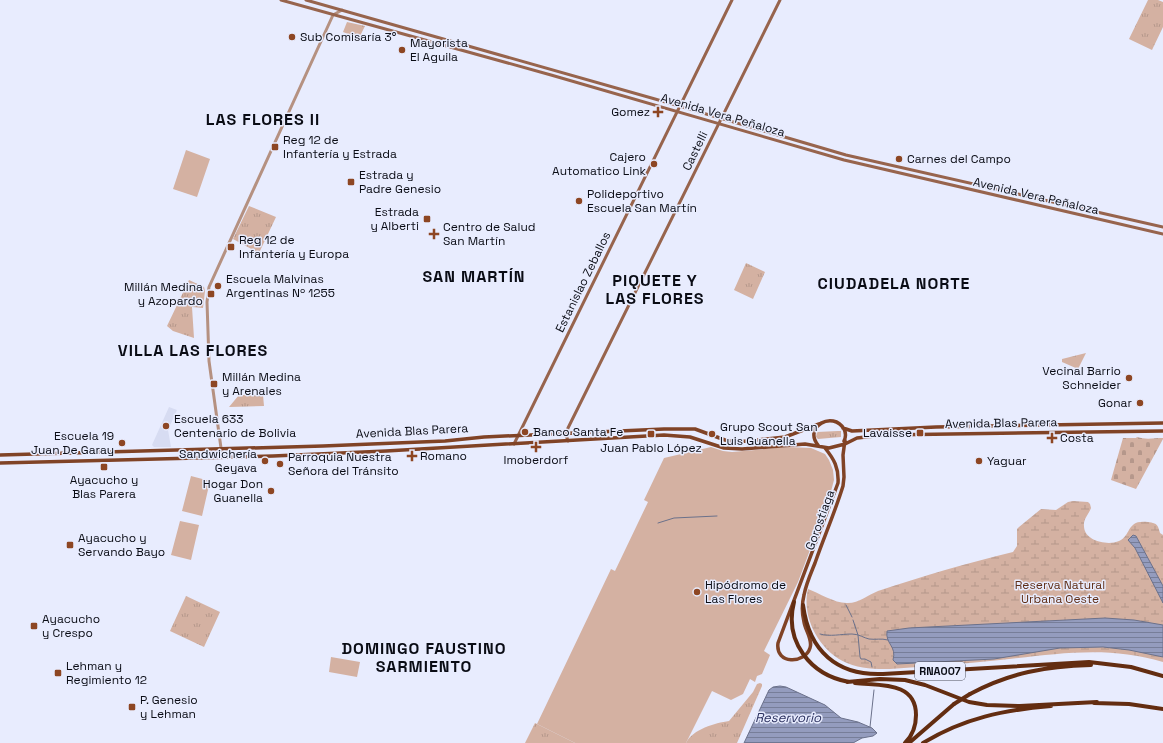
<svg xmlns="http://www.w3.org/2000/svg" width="1163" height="743" viewBox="0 0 1163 743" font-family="'Space Grotesk',sans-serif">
	<defs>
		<pattern id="grass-tufts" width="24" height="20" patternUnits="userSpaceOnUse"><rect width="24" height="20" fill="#d4b1a2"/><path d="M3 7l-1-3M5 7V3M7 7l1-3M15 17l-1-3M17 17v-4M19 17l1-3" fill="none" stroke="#b5978b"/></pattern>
		<pattern id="wetland-marsh" width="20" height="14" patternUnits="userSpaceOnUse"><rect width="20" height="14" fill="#d4b1a2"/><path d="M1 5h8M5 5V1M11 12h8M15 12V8" fill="none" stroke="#b5978b"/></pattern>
		<pattern id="cemetery-stones" width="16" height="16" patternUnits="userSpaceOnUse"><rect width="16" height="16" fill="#d4b1a2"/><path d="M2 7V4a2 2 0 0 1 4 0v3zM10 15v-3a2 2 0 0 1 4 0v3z" fill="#b5978b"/></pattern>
		<pattern id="water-rules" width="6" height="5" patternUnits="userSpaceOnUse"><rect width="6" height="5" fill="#949cbe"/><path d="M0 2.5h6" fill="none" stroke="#777e99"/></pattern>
	</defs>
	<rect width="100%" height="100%" fill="#e8ecfe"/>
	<path fill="#d7dcf2" d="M169 407 177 410 168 430 171 447H154L152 445Z"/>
	<path fill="url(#grass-tufts)" d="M1148 0H1158L1163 2V27L1152 50 1129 39Z
		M347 22 365 26 359 38 343 32Z
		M249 206 276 217 259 253 233 239Z
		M746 263 765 272 753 299 734 290Z
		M189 280 204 287 205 291 203 308 192 307 194 338 173 331 167 326Z
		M1086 353 1078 369 1062 362V359Z
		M239 395H263L264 406 229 407Z
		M838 431H841V437L818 439 816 437 817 432Z
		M186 596 220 612 204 647 170 631Z
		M760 683 762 684V686L737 743H686C693 729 715 723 729 721L753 692 757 684Z
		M535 723 575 743H525Z"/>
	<path fill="url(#wetland-marsh)" d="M1073 501 1088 502 1090 504 1091 508C1089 514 1083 519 1084 526 1084 541 1108 546 1119 541 1132 535 1126 519 1148 522 1158 523 1158 526 1160 533L1163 535V662C1107 645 1056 654 1000 660 963 664 927 666 890 669 875 669 861 669 847 663 820 652 801 618 808 589 819 593 836 604 848 603 859 603 868 595 878 591 923 576 967 563 1013 552L1017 546V529L1019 527 1041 509 1056 510 1068 502Z"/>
	<path fill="url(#cemetery-stones)" d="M1137 437C1146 440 1154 438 1163 438V439L1136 489 1111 480 1123 438H1136Z"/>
	<path fill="#d4b1a2" d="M186 150 210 159 197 197 173 189Z
		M711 447 723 451 732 452 788 447 811 448 825 454 829 460 833 470 834 480 829 499 798 582 764 651 770 655 762 674 757 676 755 682 750 679 743 694 731 700 712 691 686 743H575L537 724 611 569 615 571 648 502 644 500 664 458Z
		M191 476 210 481 202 516 182 511Z
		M180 521 199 525 191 560 171 555Z
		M331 657 360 662 357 677 329 672Z"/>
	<path fill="url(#water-rules)" stroke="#6b718b" d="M1133 535 1136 536 1163 586V603L1135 548 1128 540Z
		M1105 618 1134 620 1163 625V657L1129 650 1103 647 1060 648 994 659 897 664 893 660C897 646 885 644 887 631L909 628Z
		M780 686 786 687 825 705 841 718 858 722 872 728 877 733 873 736 862 738 853 743H744L769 690 773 687Z"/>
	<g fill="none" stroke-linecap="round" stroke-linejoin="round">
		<path stroke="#6b718b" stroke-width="1" d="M658 523 674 518 717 516
			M846 605 852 617
			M853 620 858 635 860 657 861 659H865L871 662 872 667
			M820 634C830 637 841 634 852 634 859 634 864 638 869 639 877 640 880 638 888 640
			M870 727 874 690"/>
		<path stroke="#b59181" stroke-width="3" d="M220 457 221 448 209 361 207 302 209 287 333 15 342 10"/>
		<path stroke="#97644d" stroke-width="3" d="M281 0 551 75 844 160 1163 234
			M306 0 655 99 846 155 1163 227
			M568 441 566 435 568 428 780 0
			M514 444 732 0"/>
		<path stroke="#804326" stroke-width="3.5" d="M843 428 852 431 936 427 1163 423
			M818 445C803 427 833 410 844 429 846 433 846 437 844 441
			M825 448C834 459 839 468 838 483L778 643C775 665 805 664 810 648 813 640 805 630 804 622 802 614 802 603 804 595 806 584 811 573 815 563 824 537 835 512 843 486L844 477 843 455 845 440
			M0 455 323 446 445 441 484 437 664 429H695L725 440 737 442 785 437 819 424
			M0 463 273 456 386 451 664 435 690 437 724 448 742 449 805 444 829 448 845 444 857 438 884 435 1163 431"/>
		<path stroke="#632d11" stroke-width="4" d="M794 602C784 641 810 675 849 682
			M803 605C809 651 837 676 883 674L1089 662 1131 667 1163 676
			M847 682 880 679 905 680 925 685 969 702 987 705 1020 706 1097 702
			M855 683C879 686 916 681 916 715 916 726 913 735 905 743
			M970 694C1009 673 1046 666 1091 665
			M1094 703 1129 704 1163 709
			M909 743 954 704
			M923 743C964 718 1004 710 1051 706"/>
		<path stroke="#632d11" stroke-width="4" d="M954 704 970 694"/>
	</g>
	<g fill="#8d4623" stroke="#e8ecfe" stroke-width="1.5">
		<circle cx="292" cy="37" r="4"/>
		<circle cx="402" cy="50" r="4"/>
		<path d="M656 106h4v4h4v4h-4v4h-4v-4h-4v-4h4z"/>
		<rect x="271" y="143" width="8" height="8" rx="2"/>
		<circle cx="899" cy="159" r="4"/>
		<circle cx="654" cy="164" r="4"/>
		<rect x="347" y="178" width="8" height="8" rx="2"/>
		<circle cx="579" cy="201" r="4"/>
		<rect x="423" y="215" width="8" height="8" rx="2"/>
		<path d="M432 228h4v4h4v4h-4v4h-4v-4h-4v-4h4z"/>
		<rect x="227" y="243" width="8" height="8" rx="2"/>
		<circle cx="218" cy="286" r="4"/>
		<rect x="207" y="290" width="8" height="8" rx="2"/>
		<circle cx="1129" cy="378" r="4"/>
		<rect x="210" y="380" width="8" height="8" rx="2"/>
		<circle cx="1140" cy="403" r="4"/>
		<circle cx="166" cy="426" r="4"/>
		<circle cx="525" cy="432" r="4"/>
		<rect x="916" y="429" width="8" height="8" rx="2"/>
		<rect x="647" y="430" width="8" height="8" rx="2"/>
		<circle cx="712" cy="434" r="4"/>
		<path d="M1050 432h4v4h4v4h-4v4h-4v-4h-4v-4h4z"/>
		<circle cx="122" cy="443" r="4"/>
		<path d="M534 441h4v4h4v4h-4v4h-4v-4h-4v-4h4z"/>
		<path d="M410 450h4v4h4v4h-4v4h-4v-4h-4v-4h4z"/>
		<circle cx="265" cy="461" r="4"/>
		<circle cx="979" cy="461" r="4"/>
		<circle cx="280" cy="464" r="4"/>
		<rect x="100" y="463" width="8" height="8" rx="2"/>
		<circle cx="271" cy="491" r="4"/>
		<rect x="66" y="541" width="8" height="8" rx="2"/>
		<circle cx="697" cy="592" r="4"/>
		<rect x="30" y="622" width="8" height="8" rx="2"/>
		<rect x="54" y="669" width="8" height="8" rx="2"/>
		<rect x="128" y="703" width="8" height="8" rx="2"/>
	</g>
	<g text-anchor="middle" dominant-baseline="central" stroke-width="3" stroke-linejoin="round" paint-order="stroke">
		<rect fill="#e8ecfe" stroke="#4d4f5b" stroke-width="1" x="915" y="662" width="50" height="18" rx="3"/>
		<g font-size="11" font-weight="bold" fill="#0a0c15">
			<text x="940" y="671">RNA007</text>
		</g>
		<g font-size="12" fill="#0a0c15" stroke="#e8ecfe" text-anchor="start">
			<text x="300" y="37">Sub Comisaría 3°</text>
			<text x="410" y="43">Mayorista<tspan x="410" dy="14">El Aguila</tspan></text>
			<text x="650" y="112" text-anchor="end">Gomez</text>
			<text x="283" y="140">Reg 12 de<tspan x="283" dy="14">Infantería y Estrada</tspan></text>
			<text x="646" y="157" text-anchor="end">Cajero<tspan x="646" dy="14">Automatico Link</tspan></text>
			<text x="907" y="159">Carnes del Campo</text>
			<text x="359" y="175">Estrada y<tspan x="359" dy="14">Padre Genesio</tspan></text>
			<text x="587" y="194">Polideportivo<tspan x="587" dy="14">Escuela San Martín</tspan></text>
			<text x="419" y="212" text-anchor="end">Estrada<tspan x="419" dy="14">y Alberti</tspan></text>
			<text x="443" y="227">Centro de Salud<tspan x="443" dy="14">San Martín</tspan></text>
			<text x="239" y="240">Reg 12 de<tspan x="239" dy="14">Infantería y Europa</tspan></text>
			<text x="226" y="279">Escuela Malvinas<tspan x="226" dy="14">Argentinas Nº 1255</tspan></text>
			<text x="203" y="287" text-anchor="end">Millán Medina<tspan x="203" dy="14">y Azopardo</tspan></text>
			<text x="1121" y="371" text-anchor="end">Vecinal Barrio<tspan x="1121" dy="14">Schneider</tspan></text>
			<text x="222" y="377">Millán Medina<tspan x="222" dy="14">y Arenales</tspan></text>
			<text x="1132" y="403" text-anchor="end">Gonar</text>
			<text x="174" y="419">Escuela 633<tspan x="174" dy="14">Centenario de Bolivia</tspan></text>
			<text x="720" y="427">Grupo Scout San<tspan x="720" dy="14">Luis Guanella</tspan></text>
			<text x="533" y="432">Banco Santa Fe</text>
			<text x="912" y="433" text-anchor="end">Lavaisse</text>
			<text x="114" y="436" text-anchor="end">Escuela 19<tspan x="114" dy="14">Juan De Garay</tspan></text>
			<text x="1060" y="438">Costa</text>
			<text x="651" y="448" text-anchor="middle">Juan Pablo López</text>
			<text x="257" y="454" text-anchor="end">Sandwichería<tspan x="257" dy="14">Geyava</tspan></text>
			<text x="420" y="456">Romano</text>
			<text x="288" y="457">Parroquia Nuestra<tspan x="288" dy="14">Señora del Tránsito</tspan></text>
			<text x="536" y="460" text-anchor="middle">Imoberdorf</text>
			<text x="987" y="461">Yaguar</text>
			<text x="104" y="480" text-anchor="middle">Ayacucho y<tspan x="104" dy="14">Blas Parera</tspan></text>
			<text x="263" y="484" text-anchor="end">Hogar Don<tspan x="263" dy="14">Guanella</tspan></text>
			<text x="78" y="538">Ayacucho y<tspan x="78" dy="14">Servando Bayo</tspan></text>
			<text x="705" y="585">Hipódromo de<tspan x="705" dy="14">Las Flores</tspan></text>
			<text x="42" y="619">Ayacucho<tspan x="42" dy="14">y Crespo</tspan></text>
			<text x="66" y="666">Lehman y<tspan x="66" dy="14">Regimiento 12</tspan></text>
			<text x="140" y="700">P. Genesio<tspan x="140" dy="14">y Lehman</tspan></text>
		</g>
		<g font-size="12" fill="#0a0c15" stroke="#e8ecfe">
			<text transform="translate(723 115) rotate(16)">Avenida Vera Peñaloza</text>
			<text transform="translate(695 151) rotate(-64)">Castelli</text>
			<text transform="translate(1036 196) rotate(13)">Avenida Vera Peñaloza</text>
			<text transform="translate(583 282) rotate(-64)">Estanislao Zeballos</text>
			<text transform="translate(1001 423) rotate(-1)">Avenida Blas Parera</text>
			<text transform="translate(412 431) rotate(-3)">Avenida Blas Parera</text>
			<text transform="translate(820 520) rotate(-70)">Gorostiaga</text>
		</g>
		<g font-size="12" fill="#5f2d15" stroke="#e8ecfe">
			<text x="1060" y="585">Reserva Natural<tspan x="1060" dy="14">Urbana Oeste</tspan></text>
		</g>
		<g font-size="13" font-style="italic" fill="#2b315f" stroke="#e8ecfe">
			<text x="788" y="717">Reservorio</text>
		</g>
		<g font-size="16" font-weight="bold" letter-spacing="1" fill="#0a0c15" stroke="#e8ecfe">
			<text x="263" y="119">LAS FLORES II</text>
			<text x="474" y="276">SAN MARTÍN</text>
			<text x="655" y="280">PIQUETE Y<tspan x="655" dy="18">LAS FLORES</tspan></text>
			<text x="894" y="283">CIUDADELA NORTE</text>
			<text x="193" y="350">VILLA LAS FLORES</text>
			<text x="424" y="648">DOMINGO FAUSTINO<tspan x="424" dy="18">SARMIENTO</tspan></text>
		</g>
	</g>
</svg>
